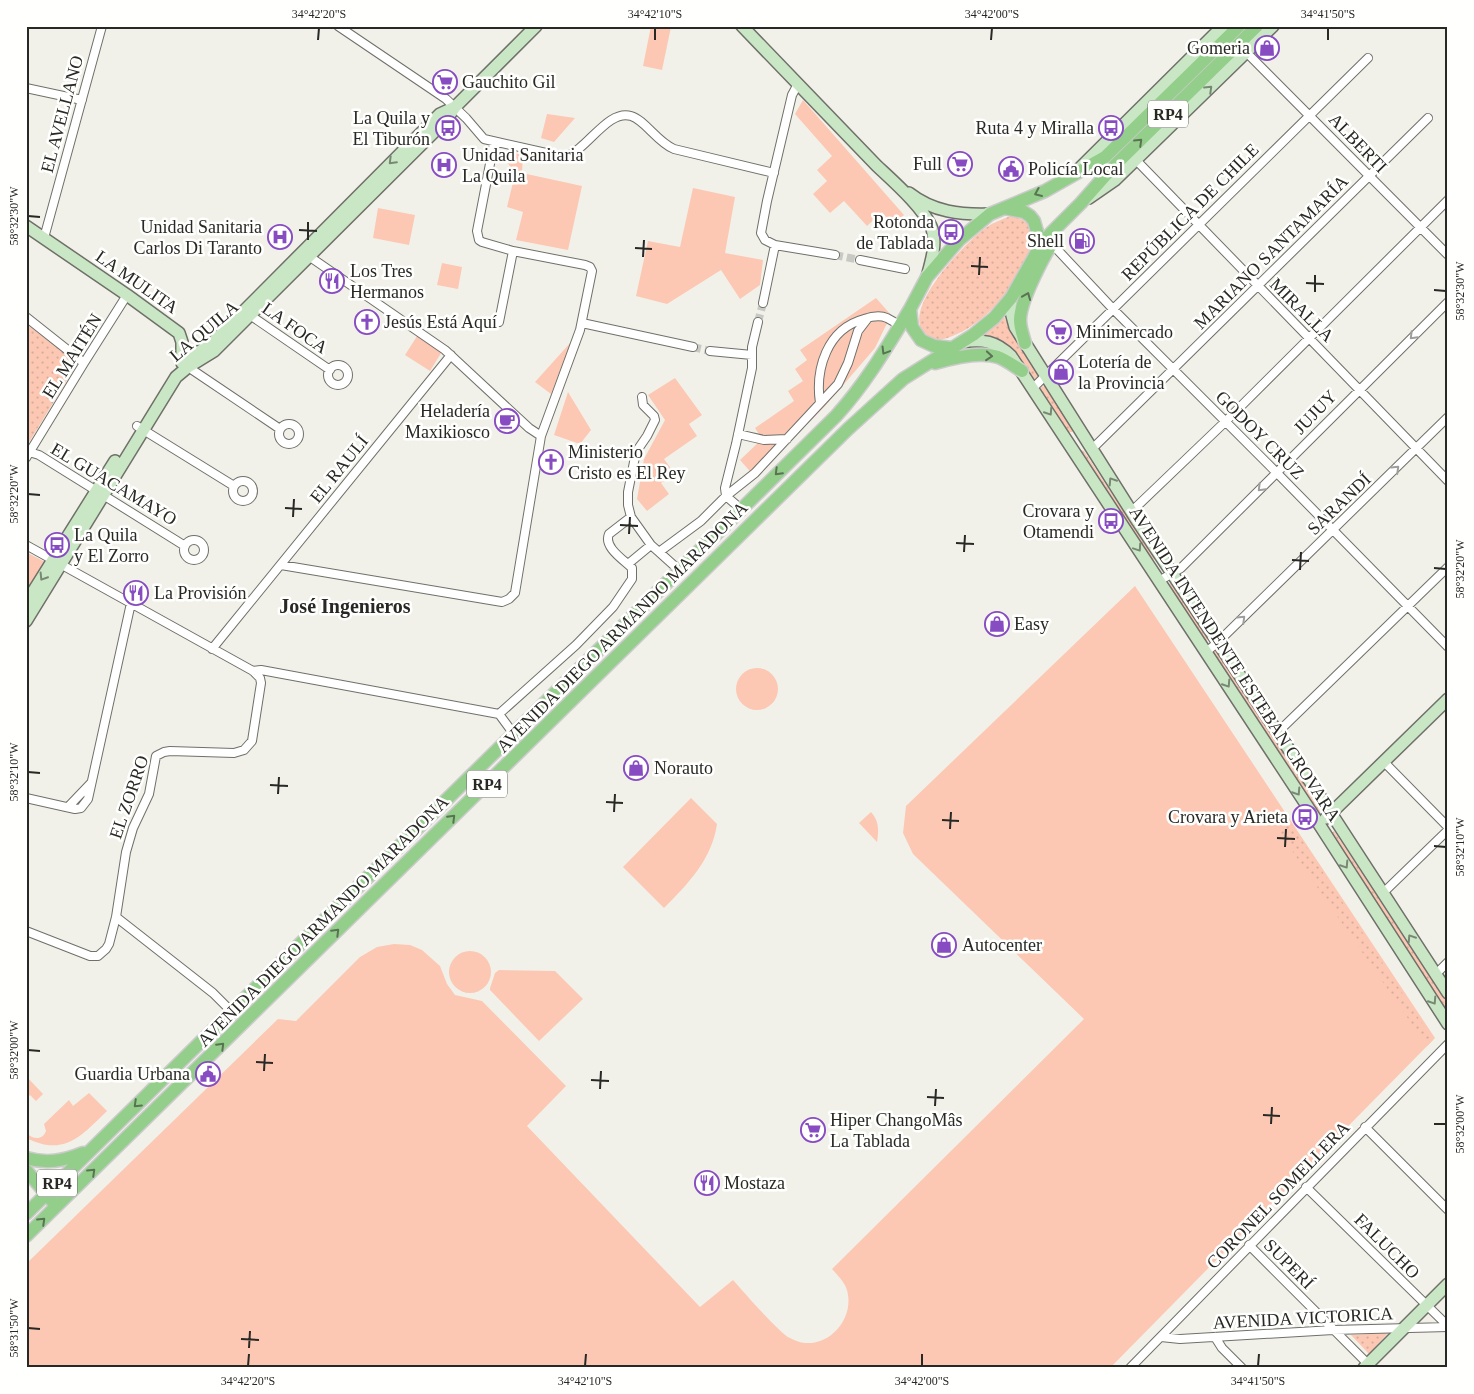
<svg xmlns="http://www.w3.org/2000/svg" width="1474" height="1394" viewBox="0 0 1474 1394" font-family="'Times New Roman',serif">
	<defs>
		<pattern id="park-dots" width="8" height="8" patternUnits="userSpaceOnUse" patternTransform="scale(1.25)"><rect width="8" height="8" fill="#fcc8b3"/><path d="M2 2h.1M6 6h.1" fill="none" stroke="#d8ac9a" stroke-width="1.8" stroke-linecap="round"/></pattern>
	</defs>
	<rect width="100%" height="100%" fill="#f1f1ea"/>
	<path fill="#fcc8b3" d="M651 26 671 27 662 70 643 66Z
		M803 100 904 215 893 225 882 212 867 226 844 201 830 213 813 194 827 181 817 170 832 156 795 114Z
		M547 114 575 118 554 142 541 138Z
		M505 151 523 155 522 173 582 186 568 250 516 240 523 212 507 207 515 174 504 157Z
		M693 188 735 197 725 253 763 260 760 285 740 299 721 270 667 304 636 296 648 241 680 247Z
		M378 208 415 215 409 245 373 238Z
		M442 263 462 267 458 289 437 285Z
		M876 298 891 315 875 348 826 405 755 477 740 460 762 439 755 428 794 401 788 391 803 381 795 369 807 360 800 350Z
		M419 333 443 350 430 371 405 355Z
		M571 342 551 394 535 382Z
		M675 378 702 415 689 424 697 436 664 459 675 474 661 483 669 494 647 511 637 499 644 459 665 420 648 395Z
		M568 392 591 430 580 444 554 435Z
		M26 552 45 562 26 593Z
		M1135 586 1435 1038 1110 1368H26V1264L278 1019 296 1021 360 957 377 947 394 944 410 945 422 950 440 966 447 984 455 995 482 1001 566 1086 527 1126 700 1307 733 1280C743 1291 780 1334 790 1338 794 1340 801 1343 805 1343 831 1345 852 1319 848 1295 847 1284 839 1277 832 1269L1084 1019 913 854 903 833 906 806Z
		M736 689a21 21 0 1 1 42 0a21 21 0 1 1-42 0Z
		M691 798 717 824C712 859 688 884 664 908L623 867Z
		M871 812C879 821 879 830 877 842L859 823Z
		M449 972a21 21 0 1 1 42 0a21 21 0 1 1-42 0Z
		M499 970 555 971 583 999 539 1041 490 990V988L495 973Z
		M26 1076 43 1094 36 1101 30 1095 26 1099Z
		M89 1093 107 1111C81 1136 65 1157 26 1138V1133C33 1139 42 1141 46 1131L44 1124 69 1100 73 1106Z"/>
	<path fill="url(#park-dots)" d="M1011 216C1017 218 1024 219 1028 224 1045 243 1006 297 991 310 982 319 969 329 957 334 947 339 938 342 928 336 895 315 964 244 984 229 992 223 1002 219 1011 216Z
		M1004 317 1012 332 1039 374 1037 379H1032L983 336Z
		M26 324 78 362 28 444H26Z
		M1041 386 1047 387 1073 430 1072 432H1066L1040 392Z
		M1081 450 1084 451 1117 502 1125 509 1155 557 1153 561 1080 451Z
		M1171 583 1175 585 1208 636 1207 641 1204 642 1168 586 1169 584Z
		M1211 650H1215L1218 652 1319 807 1320 812H1317L1210 657Z
		M1290 822 1433 1040 1427 1046 1279 832Z
		M1334 831 1448 1003V1019L1329 835Z
		M1388 1333 1369 1354 1351 1335Z"/>
	<g fill="none" stroke-linecap="round" stroke-linejoin="round">
		<path stroke="#c9c9c3" stroke-width="8" stroke-dasharray="8 4" stroke-linecap="butt" d="M835 255 860 260
			M758 322 763 303
			M693 347 710 351"/>
		<defs>
			<path id="street" d="M338 26 446 99 466 118 484 139 564 157C587 151 607 109 631 116 645 120 657 142 674 149L774 173
				M1246 52 1448 255
				M798 84 792 95 767 201 761 233 765 240 775 245 835 255
				M26 88 82 100
				M1136 160 1448 481
				M44 238 102 26
				M1052 244 1113 309 1277 473 1448 647
				M310 257 445 350 529 428 541 436
				M860 260 905 269
				M763 303 775 245
				M247 313 330 370
				M26 317 84 363
				M499 322 513 251
				M582 323 693 347
				M710 351 752 355
				M328 375a10 10 0 1 1 20 0a10 10 0 1 1-20 0Z
				M188 367 280 429
				M1033 388 1368 58
				M820 403C815 369 827 329 864 319 870 317 880 315 887 318 891 320 896 323 900 326
				M279 434a10 10 0 1 1 20 0a10 10 0 1 1-20 0Z
				M137 426 234 486
				M738 434 764 440 787 439
				M1092 449 1428 118
				M26 451 39 455 185 546
				M26 458 84 363 127 295
				M233 491a10 10 0 1 1 20 0a10 10 0 1 1-20 0Z
				M741 509 726 496 725 488 736 444 752 368V347L758 322
				M1132 511 1226 421 1448 200
				M631 517 628 505V492L636 452 647 436 655 420 654 416 643 405 642 397
				M184 550a10 10 0 1 1 20 0a10 10 0 1 1-20 0Z
				M26 545 253 671 260 678 261 683 252 741 244 750 234 753 170 751 164 752 156 756 149 794 133 828 126 852 116 917 109 944 106 949 98 956H90L26 931
				M659 552 679 570
				M628 564 651 545
				M281 565 502 602 509 599 515 593 541 436 580 330 592 271 590 267 585 265 513 251 482 242 479 240 477 231 494 143
				M1159 581 1181 568 1448 302
				M212 649 451 355
				M1206 652 1217 643 1448 417
				M253 671 261 670 499 714 576 645 613 607 632 579V568C624 560 603 547 609 534L631 517 651 545 659 552 701 521 726 496 755 473 838 384 848 363 858 331 868 318
				M499 714 513 733
				M1277 733 1448 567
				M1384 762 1448 827
				M26 798 66 807 69 806 91 783
				M66 807 75 809 81 808 88 799 131 603
				M1383 893 1448 830
				M116 917 213 993 231 1011
				M1435 975 1448 962
				M1365 1127 1448 1210
				M1306 1187 1448 1326
				M1249 1245 1370 1366
				M1161 1337 1180 1339 1333 1330 1448 1327
				M1215 1337 1222 1348 1242 1368
				M1130 1368 1448 1044"/>
			<path id="secondary" d="M742 26C787 73 832 119 877 166 893 181 925 209 932 229 937 244 931 262 927 277
				M1079 169 1223 26
				M909 193C933 212 961 215 990 214
				M1089 198 1115 180 1273 26
				M26 226 127 295 179 333 182 342V361L187 367
				M1011 298 1010 308 1015 327 1138 522 1331 813 1448 993
				M962 342C983 339 996 341 1011 356L1319 824 1448 1024
				M182 363 212 343 440 114 455 107
				M26 603 115 461
				M26 621 176 377 188 367 214 351 446 120 455 107 536 26
				M1326 818 1448 699
				M1364 1368 1448 1284"/>
			<path id="primary" d="M1038 250 1051 233 1081 203 1112 168 1257 26
				M1025 343C1023 335 1020 328 1020 320 1020 301 1044 255 1055 239
				M951 348 934 346 921 340 912 327 910 309 927 277 945 256 959 240 990 214 1045 191 1105 157 1239 26
				M935 363C952 358 980 351 998 357 1006 360 1014 366 1022 371
				M26 1158C47 1164 63 1161 83 1153
				M26 1170 52 1201
				M26 1214 836 416C866 383 887 347 910 309
				M26 1236 848 429 903 379 973 335 994 318 1011 298 1038 250V235L1034 221 1030 216 1024 212 1004 208"/>
		</defs>
		<use href="#street" stroke="#70706a" stroke-width="10"/>
		<use href="#secondary" stroke="#70706a" stroke-width="14"/>
		<use href="#primary" stroke="#cbcbcb" stroke-width="15"/>
		<use href="#street" stroke="#fff" stroke-width="8"/>
		<use href="#secondary" stroke="#cae7c5" stroke-width="11"/>
		<use href="#primary" stroke="#94ce8b" stroke-width="12"/>
	</g>
	<defs><path id="oneway-chevron" d="M-2-3.5L2.5 0L-2 3.5" fill="none" stroke-width="1.6" stroke-linecap="round" stroke-linejoin="round" transform="scale(1.25)"/></defs>
	<g stroke="#798875">
		<use href="#oneway-chevron" transform="translate(1209 89) rotate(-44)"/>
		<use href="#oneway-chevron" transform="translate(392 161) rotate(135)"/>
		<use href="#oneway-chevron" transform="translate(1049 412) rotate(57)"/>
		<use href="#oneway-chevron" transform="translate(1112 481) rotate(-123)"/>
		<use href="#oneway-chevron" transform="translate(1138 548) rotate(56)"/>
		<use href="#oneway-chevron" transform="translate(43 577) rotate(122)"/>
		<use href="#oneway-chevron" transform="translate(1227 684) rotate(57)"/>
		<use href="#oneway-chevron" transform="translate(1297 792) rotate(57)"/>
		<use href="#oneway-chevron" transform="translate(1345 865) rotate(57)"/>
		<use href="#oneway-chevron" transform="translate(1411 938) rotate(-123)"/>
		<use href="#oneway-chevron" transform="translate(1433 1001) rotate(57)"/>
	</g>
	<g stroke="#597353">
		<use href="#oneway-chevron" transform="translate(1139 142) rotate(-44)"/>
		<use href="#oneway-chevron" transform="translate(1038 193) rotate(157)"/>
		<use href="#oneway-chevron" transform="translate(1027 296) rotate(-68)"/>
		<use href="#oneway-chevron" transform="translate(885 351) rotate(121)"/>
		<use href="#oneway-chevron" transform="translate(989 356) rotate(5)"/>
		<use href="#oneway-chevron" transform="translate(778 472) rotate(135)"/>
		<use href="#oneway-chevron" transform="translate(452 818) rotate(-45)"/>
		<use href="#oneway-chevron" transform="translate(336 932) rotate(-45)"/>
		<use href="#oneway-chevron" transform="translate(221 1046) rotate(-45)"/>
		<use href="#oneway-chevron" transform="translate(137 1104) rotate(136)"/>
		<use href="#oneway-chevron" transform="translate(92 1172) rotate(-44)"/>
		<use href="#oneway-chevron" transform="translate(42 1221) rotate(-44)"/>
	</g>
	<g stroke="#9e9e9d">
		<use href="#oneway-chevron" transform="translate(1413 336) rotate(135)"/>
		<use href="#oneway-chevron" transform="translate(1396 469) rotate(-44)"/>
		<use href="#oneway-chevron" transform="translate(1261 488) rotate(135)"/>
		<use href="#oneway-chevron" transform="translate(1242 619) rotate(-44)"/>
	</g>
	<path fill="none" stroke="#282825" stroke-width="2" d="M318 40 319 28M655 40V28M991 40 992 28M1328 40V28M28 216 40 217M299 230 317 231M308 240V222M635 248 652 249M643 257 644 240M971 266 988 267M979 275 980 257M1306 283 1324 284M1434 290 1446 291M1315 292V275M28 494 40 495M285 508 302 509M293 517 294 499M620 525 638 526M629 534 630 517M956 543 974 544M964 552 965 535M1292 560 1309 561M1434 568 1446 569M1300 570 1301 552M28 772 40 773M270 785 288 786M278 794 279 777M606 802 623 803M614 812 615 794M942 820 959 821M950 829 951 812M1277 838 1295 839M1434 846 1446 847M1285 847 1286 829M28 1050 40 1051M256 1062 273 1063M264 1071 265 1054M591 1080 609 1081M600 1089 601 1071M927 1097 944 1098M935 1106 936 1089M1263 1115 1280 1116M1271 1124 1272 1107M1434 1124H1446M28 1328 40 1329M241 1339 259 1340M249 1348 250 1331M248 1366 249 1354M585 1366 586 1354M922 1366V1354M1258 1366 1259 1354"/>
	<defs>
		<symbol id="shop-ring" viewBox="-11 -11 22 22"><circle r="9.5" fill="#fffffe" stroke="#874bc2" stroke-width="1.5"/><path d="M-5-2.5h2.3a2.7 3.5 0 0 1 5.4 0H5L5.5 6h-11ZM-1.5-2.5h3a1.5 2.3 0 0 0-3 0Z" fill="#874bc2"/></symbol>
		<symbol id="supermarket-ring" viewBox="-11 -11 22 22"><circle r="9.5" fill="#fffffe" stroke="#874bc2" stroke-width="1.5"/><path d="M-6-5.5h2.5l.6 2H6L4.5 2H-2.5L-4.4-4H-6ZM-1.5 3.2a1.3 1.3 0 1 0 .1 0ZM3 3.2a1.3 1.3 0 1 0 .1 0Z" fill="#874bc2"/></symbol>
		<symbol id="bus-ring" viewBox="-11 -11 22 22"><circle r="9.5" fill="#fffffe" stroke="#874bc2" stroke-width="1.5"/><path d="M-5-6H5V4H4V6H2V4H-2V6H-4V4H-5ZM-3.5-4V0h7V-4ZM-3.5 1.2v1.5H-2V1.2ZM2 1.2v1.5H3.5V1.2Z" fill="#874bc2"/></symbol>
		<symbol id="hospital-ring" viewBox="-11 -11 22 22"><circle r="9.5" fill="#fffffe" stroke="#874bc2" stroke-width="1.5"/><path d="M-5-5h3v3.5h4V-5h3V5h-3V1.5h-4V5h-3Z" fill="#874bc2"/></symbol>
		<symbol id="civic-ring" viewBox="-11 -11 22 22"><circle r="9.5" fill="#fffffe" stroke="#874bc2" stroke-width="1.5"/><path d="M-.6-6.5H3V-4.5H.6V-3L4-1V1h2V6H-6V1h2V-1L-.6-3ZM-1.2 2.5V6h2.4V2.5Z" fill="#874bc2"/></symbol>
		<symbol id="fuel-ring" viewBox="-11 -11 22 22"><circle r="9.5" fill="#fffffe" stroke="#874bc2" stroke-width="1.5"/><path d="M-5.5-6h7V0h2V4h1.3V-2.5L3-4.5l.8-.8L6-3V5H2.5V1h-1V6h-7ZM-4.2-4.7v3.2H.2V-4.7Z" fill="#874bc2"/></symbol>
		<symbol id="restaurant-ring" viewBox="-11 -11 22 22"><circle r="9.5" fill="#fffffe" stroke="#874bc2" stroke-width="1.5"/><path d="M-5-6h1v4h1v-4h1v4h1v-4h1v5L-1.5 .5V6h-2V.5L-5-1ZM5-6V6H3V1.5H1.5Q1.5-4 5-6Z" fill="#874bc2"/></symbol>
		<symbol id="church-ring" viewBox="-11 -11 22 22"><circle r="9.5" fill="#fffffe" stroke="#874bc2" stroke-width="1.5"/><path d="M-1.2-6h2.4v3.5h3.3v2.4h-3.3V6h-2.4V-.1h-3.3v-2.4h3.3Z" fill="#874bc2"/></symbol>
		<symbol id="cafe-ring" viewBox="-11 -11 22 22"><circle r="9.5" fill="#fffffe" stroke="#874bc2" stroke-width="1.5"/><path d="M-5.5-4.5H6V0H3Q3 3.5 0 3.5H-2.5Q-5.5 3.5-5.5 0ZM3-3.2v2h1.7v-2ZM-6 4.5H4V6H-6Z" fill="#874bc2"/></symbol>
	</defs>
	<g fill-rule="evenodd">
		<use href="#shop-ring" x="1253" y="34" width="28" height="28"/>
		<use href="#supermarket-ring" x="431" y="68" width="28" height="28"/>
		<use href="#bus-ring" x="434" y="114" width="28" height="28"/>
		<use href="#bus-ring" x="1097" y="114" width="28" height="28"/>
		<use href="#supermarket-ring" x="946" y="150" width="28" height="28"/>
		<use href="#hospital-ring" x="430" y="151" width="28" height="28"/>
		<use href="#civic-ring" x="997" y="155" width="28" height="28"/>
		<use href="#bus-ring" x="937" y="218" width="28" height="28"/>
		<use href="#hospital-ring" x="266" y="223" width="28" height="28"/>
		<use href="#fuel-ring" x="1068" y="227" width="28" height="28"/>
		<use href="#restaurant-ring" x="318" y="267" width="28" height="28"/>
		<use href="#church-ring" x="353" y="308" width="28" height="28"/>
		<use href="#supermarket-ring" x="1045" y="318" width="28" height="28"/>
		<use href="#shop-ring" x="1047" y="358" width="28" height="28"/>
		<use href="#cafe-ring" x="493" y="407" width="28" height="28"/>
		<use href="#church-ring" x="537" y="448" width="28" height="28"/>
		<use href="#bus-ring" x="1097" y="507" width="28" height="28"/>
		<use href="#bus-ring" x="43" y="531" width="28" height="28"/>
		<use href="#restaurant-ring" x="122" y="579" width="28" height="28"/>
		<use href="#shop-ring" x="983" y="610" width="28" height="28"/>
		<use href="#shop-ring" x="622" y="754" width="28" height="28"/>
		<use href="#bus-ring" x="1291" y="803" width="28" height="28"/>
		<use href="#shop-ring" x="930" y="931" width="28" height="28"/>
		<use href="#civic-ring" x="194" y="1060" width="28" height="28"/>
		<use href="#supermarket-ring" x="799" y="1116" width="28" height="28"/>
		<use href="#restaurant-ring" x="693" y="1169" width="28" height="28"/>
	</g>
	<g text-anchor="middle" dominant-baseline="central" stroke-width="5" stroke-linejoin="round" paint-order="stroke">
		<g fill="#fffffe" stroke="#686866" stroke-width="1">
			<rect x="1148" y="100.5" width="40" height="27" rx="4"/>
			<rect x="467" y="770.5" width="40" height="27" rx="4"/>
			<rect x="37" y="1169.5" width="40" height="27" rx="4"/>
		</g>
		<g font-size="16" font-weight="bold" fill="#282825">
			<text x="1168" y="114">RP4</text>
			<text x="487" y="784">RP4</text>
			<text x="57" y="1183">RP4</text>
		</g>
		<g font-size="18" fill="#282825" stroke="#fffffe" text-anchor="start">
			<text x="1250" y="48" text-anchor="end">Gomeria</text>
			<text x="462" y="82">Gauchito Gil</text>
			<text x="430" y="118" text-anchor="end">La Quila y<tspan x="430" dy="21">El Tiburón</tspan></text>
			<text x="1094" y="128" text-anchor="end">Ruta 4 y Miralla</text>
			<text x="462" y="155">Unidad Sanitaria<tspan x="462" dy="21">La Quila</tspan></text>
			<text x="942" y="164" text-anchor="end">Full</text>
			<text x="1028" y="169">Policía Local</text>
			<text x="934" y="222" text-anchor="end">Rotonda<tspan x="934" dy="21">de Tablada</tspan></text>
			<text x="262" y="227" text-anchor="end">Unidad Sanitaria<tspan x="262" dy="21">Carlos Di Taranto</tspan></text>
			<text x="1064" y="241" text-anchor="end">Shell</text>
			<text x="350" y="271">Los Tres<tspan x="350" dy="21">Hermanos</tspan></text>
			<text x="384" y="322">Jesús Está Aquí</text>
			<text x="1076" y="332">Minimercado</text>
			<text x="1078" y="362">Lotería de<tspan x="1078" dy="21">la Provincia</tspan></text>
			<text x="490" y="411" text-anchor="end">Heladería<tspan x="490" dy="21">Maxikiosco</tspan></text>
			<text x="568" y="452">Ministerio<tspan x="568" dy="21">Cristo es El Rey</tspan></text>
			<text x="1094" y="511" text-anchor="end">Crovara y<tspan x="1094" dy="21">Otamendi</tspan></text>
			<text x="74" y="535">La Quila<tspan x="74" dy="21">y El Zorro</tspan></text>
			<text x="154" y="593">La Provisión</text>
			<text x="1014" y="624">Easy</text>
			<text x="654" y="768">Norauto</text>
			<text x="1288" y="817" text-anchor="end">Crovara y Arieta</text>
			<text x="962" y="945">Autocenter</text>
			<text x="190" y="1074" text-anchor="end">Guardia Urbana</text>
			<text x="830" y="1120">Hiper ChangoMâs<tspan x="830" dy="21">La Tablada</tspan></text>
			<text x="724" y="1183">Mostaza</text>
		</g>
		<g font-size="18" fill="#282825" stroke="#fffffe">
			<text transform="translate(62 114) rotate(-75)">EL AVELLANO</text>
			<text transform="translate(1358 143) rotate(46)">ALBERTI</text>
			<text transform="translate(1190 212) rotate(-45)">REPÚBLICA DE CHILE</text>
			<text transform="translate(1271 252) rotate(-45)">MARIANO SANTAMARÍA</text>
			<text transform="translate(137 282) rotate(35)">LA MULITA</text>
			<text transform="translate(1302 310) rotate(45)">MIRALLA</text>
			<text transform="translate(295 328) rotate(35)">LA FOCA</text>
			<text transform="translate(204 331) rotate(-40)">LA QUILA</text>
			<text transform="translate(72 356) rotate(-58)">EL MAITÉN</text>
			<text transform="translate(1315 412) rotate(-46)">JUJUY</text>
			<text transform="translate(1260 435) rotate(45)">GODOY CRUZ</text>
			<text transform="translate(339 469) rotate(-51)">EL RAULÍ</text>
			<text transform="translate(114 484) rotate(31)">EL GUACAMAYO</text>
			<text transform="translate(1339 504) rotate(-44)">SARANDÍ</text>
			<text transform="translate(622 627) rotate(-45)">AVENIDA DIEGO ARMANDO MARADONA</text>
			<text transform="translate(1235 664) rotate(57)">AVENIDA INTENDENTE ESTEBAN CROVARA</text>
			<text transform="translate(129 797) rotate(-71)">EL ZORRO</text>
			<text transform="translate(323 921) rotate(-45)">AVENIDA DIEGO ARMANDO MARADONA</text>
			<text transform="translate(1278 1195) rotate(-46)">CORONEL SOMELLERA</text>
			<text transform="translate(1387 1246) rotate(45)">FALUCHO</text>
			<text transform="translate(1289 1264) rotate(45)">SUPERÍ</text>
			<text transform="translate(1303 1318) rotate(-3)">AVENIDA VICTORICA</text>
		</g>
		<g font-size="20" font-weight="bold" fill="#282825" stroke="#fffffe">
			<text x="345" y="606">José Ingenieros</text>
		</g>
	</g>
	<rect width="1474" height="1394" fill="none" stroke="#fffffe" stroke-width="55"/>
	<rect x="28" y="28" width="1418" height="1338" fill="none" stroke="#282825" stroke-width="2"/>
	<g font-size="12" text-anchor="middle" fill="#282825">
		<text x="319" y="18">34°42'20"S</text>
		<text x="655" y="18">34°42'10"S</text>
		<text x="992" y="18">34°42'00"S</text>
		<text x="1328" y="18">34°41'50"S</text>
		<text transform="translate(14 216) rotate(-90)" y="4">58°32'30"W</text>
		<text transform="translate(1460 291) rotate(-90)" y="4">58°32'30"W</text>
		<text transform="translate(14 494) rotate(-90)" y="4">58°32'20"W</text>
		<text transform="translate(1460 569) rotate(-90)" y="4">58°32'20"W</text>
		<text transform="translate(14 772) rotate(-90)" y="4">58°32'10"W</text>
		<text transform="translate(1460 847) rotate(-90)" y="4">58°32'10"W</text>
		<text transform="translate(14 1050) rotate(-90)" y="4">58°32'00"W</text>
		<text transform="translate(1460 1124) rotate(-90)" y="4">58°32'00"W</text>
		<text transform="translate(14 1328) rotate(-90)" y="4">58°31'50"W</text>
		<text x="248" y="1385">34°42'20"S</text>
		<text x="585" y="1385">34°42'10"S</text>
		<text x="922" y="1385">34°42'00"S</text>
		<text x="1258" y="1385">34°41'50"S</text>
	</g>
</svg>
